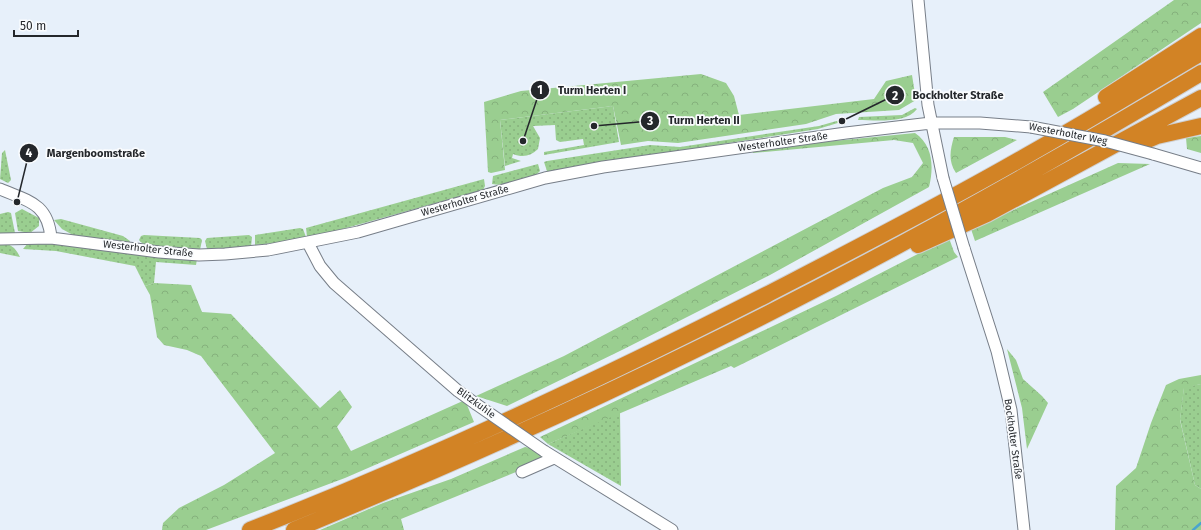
<svg xmlns="http://www.w3.org/2000/svg" width="1201" height="530" viewBox="0 0 1201 530" font-family="'Fira Sans',sans-serif">
	<defs>
		<pattern id="green-dots" width="8" height="8" patternUnits="userSpaceOnUse"><rect width="8" height="8" fill="#9ace90"/><path d="M2 2h.1M6 6h.1" fill="none" stroke="#85b17c" stroke-width="1.8" stroke-linecap="round"/></pattern>
		<pattern id="forest-crowns" width="20" height="18" patternUnits="userSpaceOnUse"><rect width="20" height="18" fill="#9ace90"/><path d="M2 6a3 3 0 1 1 6 0M12 15a3 3 0 1 1 6 0" fill="none" stroke="#85b17c"/></pattern>
	</defs>
	<rect width="100%" height="100%" fill="#e7f0fa"/>
	<path fill="url(#green-dots)" d="M613 106 619 142 544 155V152L584 145 583 139 560 142 556 140 555 125 533 126 540 138 538 149C531 156 523 158 513 154L512 158 521 161 505 166 500 120Z
		M915 108 917 109C906 124 875 120 858 120L859 117 902 115Z
		M840 120 841 122 818 129 551 171H547L544 162 547 161 650 145 680 147 819 126Z
		M5 150 11 180 8 183 0 179 2 153Z
		M538 164 540 171 536 175 500 185 492 184 493 176Z
		M484 179 485 186 483 190 310 238 307 236 306 228Z
		M22 209 39 218V226L30 233 18 231 15 213Z
		M8 212 11 213 15 233 0 234V214Z
		M61 219 123 236 130 241 129 243 73 235 62 229 54 220Z
		M300 228 303 229 306 237 293 241 255 245V235Z
		M144 235 200 238 202 240 200 250C188 249 144 250 139 240L141 236Z
		M249 235 252 237 251 247 207 249 205 241 207 238Z
		M0 243C11 244 15 247 20 257L0 253Z
		M28 243H49L197 259 196 265 156 262 154 283 145 286 135 266 56 251 23 249Z
		M1201 384V489L1195 485 1180 419 1184 387Z
		M620 412 621 486 548 444Z"/>
	<path fill="url(#forest-crowns)" d="M1174 0H1201V23L1073 109 1058 117 1043 92Z
		M701 74 726 83 734 96 739 115 874 99 886 81 912 75 916 100 899 110 836 114 806 124 678 143 648 141 621 145 613 106 500 120 505 170 491 173 488 172 484 102 521 91Z
		M915 133C933 145 934 167 929 187L770 275 624 349 507 406 476 396 564 356 883 188 912 177 923 163 913 143 894 140 753 153 752 149Z
		M1201 136V153L1187 149 1186 138Z
		M954 137H1005L1017 140 956 173C948 161 950 150 954 137Z
		M1118 163 1150 164 975 241 971 229Z
		M949 238 954 252 958 257 734 368 731 366 548 444 540 437 836 296Z
		M154 283 191 285 202 312 231 314 320 408 340 390 352 407 337 427 351 451 465 400 474 422 345 478 206 530H162L163 523 179 508 224 485 275 453 201 356 187 350 164 345 157 337 150 295 145 286Z
		M1007 349 1016 360 1023 379 1042 396 1048 403 1027 449 1022 408Z
		M1201 375V384L1184 388 1180 420 1195 485 1201 489V530H1115L1116 486 1136 468 1151 423 1166 385 1179 379Z
		M525 447 531 448 544 457 543 461 401 519 404 530H320L383 503 451 479Z"/>
	<g fill="none" stroke-linecap="round" stroke-linejoin="round">
		<path stroke="#49a4cf" stroke-width="2.5" d="M1193 530 1201 523"/>
		<defs>
			<path id="minor" d="M918 0 928 105 943 178
				M1153 154 1201 168
				M0 189C28 201 48 203 51 238
				M0 239 51 238 159 252 199 255 225 254 268 250 358 232 545 178 603 167 846 133 931 123H980L1031 127
				M308 243 320 266 334 283 458 391 476 404
				M964 248 997 351 1011 410 1024 530
				M544 451 672 530
				M522 472 554 458"/>
			<path id="highway" d="M1106 97 1201 36
				M1134 146 1157 136 1201 126
				M918 245 987 214 1201 98
				M250 530C426 461 597 381 766 295 853 250 941 205 1026 156 1085 123 1143 87 1201 53
				M294 530C429 474 563 415 695 350 867 266 1036 172 1201 73"/>
		</defs>
		<use href="#minor" stroke="#777e88" stroke-width="13"/>
		<use href="#highway" stroke="#cfcfd0" stroke-width="18"/>
		<use href="#minor" stroke="#fff" stroke-width="11"/>
		<use href="#highway" stroke="#d28325" stroke-width="16"/>
		<defs>
			<path id="minor-bridge" d="M1031 127 1105 141 1153 154
				M943 178 964 248
				M476 404 544 451"/>
		</defs>
		<use href="#minor-bridge" stroke="#777e88" stroke-width="13" stroke-linecap="butt"/>
		<use href="#minor-bridge" stroke="#fff" stroke-width="11"/>
	</g>
	<g text-anchor="middle" dominant-baseline="central" stroke-width="3.5" stroke-linejoin="round" paint-order="stroke">
		<g font-size="10" fill="#24272b" stroke="#fafcfe">
			<text transform="translate(1068 134) rotate(11)">Westerholter Weg</text>
			<text transform="translate(783 142) rotate(-8)">Westerholter Straße</text>
			<text transform="translate(465 201) rotate(-16)">Westerholter Straße</text>
			<text transform="translate(148 249) rotate(6)">Westerholter Straße</text>
			<text transform="translate(476 403) rotate(36)">Blitzkuhle</text>
			<text transform="translate(1013 439) rotate(82)">Bockholter Straße</text>
		</g>
	</g>
	<path fill="none" stroke="#24272b" stroke-width="1.5" d="M523 141L540 90M842 121L895 95M594 126L650 121M17 202L29 153"/>
	<g fill="#24272b" stroke="#fafcfe" stroke-width="1.5">
		<circle cx="523" cy="141" r="4"/>
		<circle cx="842" cy="121" r="4"/>
		<circle cx="594" cy="126" r="4"/>
		<circle cx="17" cy="202" r="4"/>
		<circle cx="540" cy="90" r="10"/>
		<circle cx="895" cy="95" r="10"/>
		<circle cx="650" cy="121" r="10"/>
		<circle cx="29" cy="153" r="10"/>
	</g>
	<g font-size="12" text-anchor="middle" font-weight="bold" fill="#fff">
		<text x="540" y="94">1</text>
		<text x="895" y="100">2</text>
		<text x="650" y="125">3</text>
		<text x="29" y="157">4</text>
	</g>
	<g font-size="11" text-anchor="middle" font-weight="bold" fill="#24272b" stroke="#fafcfe" stroke-width="3.5" stroke-linejoin="round" paint-order="stroke">
		<text x="592" y="94">Turm Herten I</text>
		<text x="958" y="99">Bockholter Straße</text>
		<text x="704" y="124">Turm Herten II</text>
		<text x="96" y="157">Margenboomstraße</text>
	</g>
	<path d="M14 30v6h64v-6" fill="none" stroke="#24272b" stroke-width="2"/>
	<text x="20" y="30" font-size="12" fill="#24272b" stroke="#fafcfe" stroke-width="3" paint-order="stroke">50 m</text>
</svg>
